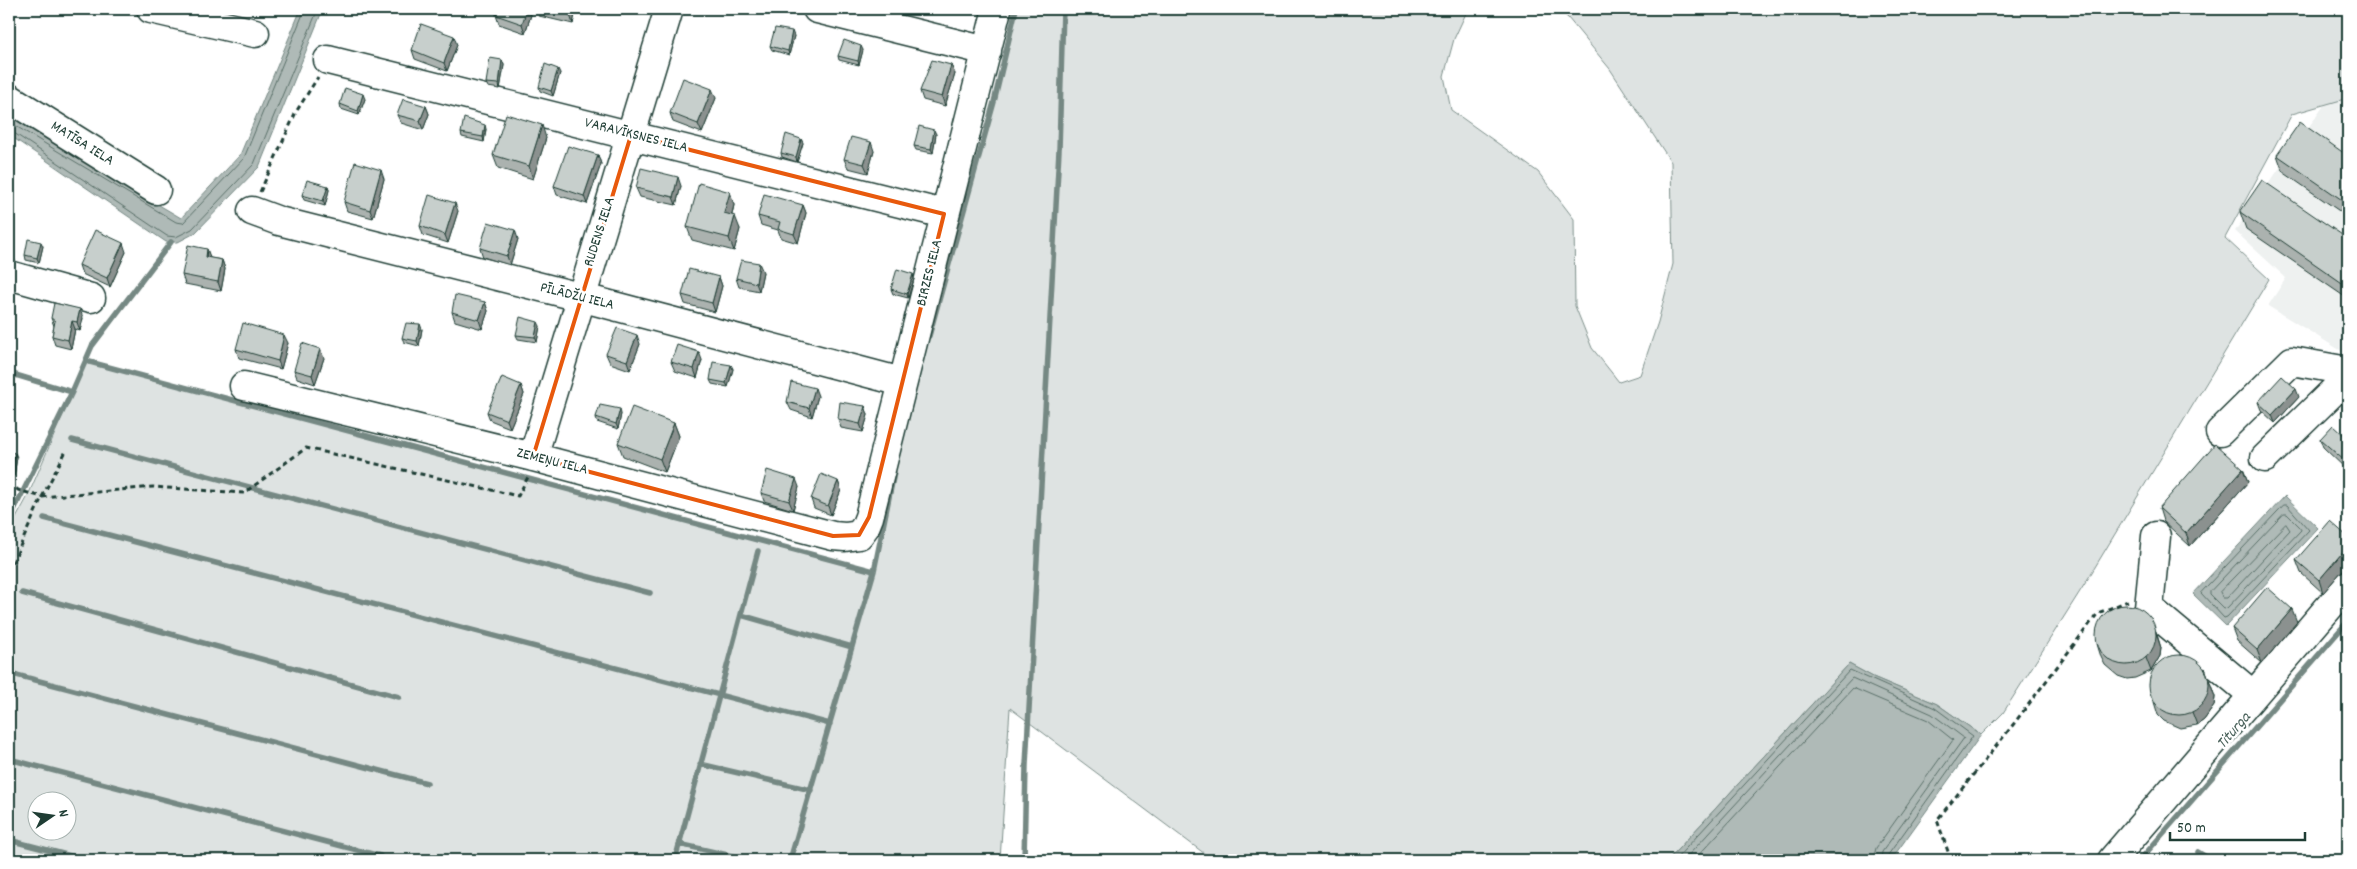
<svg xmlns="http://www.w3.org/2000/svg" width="2357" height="869" viewBox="0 0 2357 869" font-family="Dekko,sans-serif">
	<rect width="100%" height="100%" fill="#fff"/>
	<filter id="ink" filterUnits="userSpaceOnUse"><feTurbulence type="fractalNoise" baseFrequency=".02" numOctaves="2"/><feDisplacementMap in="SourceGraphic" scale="10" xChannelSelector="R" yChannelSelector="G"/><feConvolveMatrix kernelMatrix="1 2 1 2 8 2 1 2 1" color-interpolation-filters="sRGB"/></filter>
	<g filter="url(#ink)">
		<path fill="#eef1f0" d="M2348 66V355L2268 306 2286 278 2235 231 2330 97Z"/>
		<path fill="#dee3e2" stroke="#7e908b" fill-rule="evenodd" d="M1016 9H1468L1454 39 1444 76 1451 110 1538 172 1574 219 1575 306 1592 348 1619 382 1640 375 1658 322 1673 264 1671 162 1610 69 1568 18 1558 9H2348V98L2292 114 2225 238 2269 279 2086 582 2003 713 1981 735 1937 704 1873 677 1849 664 1668 860H1213L1010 708 1000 860H9V531L27 498 86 361 874 571 903 429 994 102ZM38 802H68V832H38Z"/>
		<path fill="#afbab7" stroke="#758883" d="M301 9H323L259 167 195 233 178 242H166L9 135V116L181 218 240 155Z
			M2285 496 2318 528 2226 626 2193 594Z
			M1849 664 1873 677 1937 704 1981 735 1891 860H1668Z"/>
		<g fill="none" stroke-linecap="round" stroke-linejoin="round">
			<path stroke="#596f68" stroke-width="1" d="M9 122 176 222 183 223 244 158 305 9
				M9 132 14 133 167 236 176 237 192 229 254 164 318 9
				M2284 505H2287L2309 530 2227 617 2224 618 2201 593Z
				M2284 514H2287L2300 527 2301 530 2227 608 2224 609 2210 595V592Z
				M2286 524 2290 530 2227 598H2223L2220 592Z
				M1675 860 1850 670 1935 708 1973 736 1888 855 1887 860
				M1684 860 1852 678 1932 714 1964 738 1882 852 1881 860
				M1694 860 1853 688 1928 720 1953 740 1876 848 1873 860"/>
			<path stroke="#758883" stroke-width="5.5" d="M929 336 994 102 1016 9
				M86 361 874 571 894 473
				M9 373 72 392 92 346 171 242
				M72 440 650 593
				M44 518 830 724
				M9 520 72 392
				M22 593 399 697
				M741 615 852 647
				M9 673 427 783
				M9 759 380 856
				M700 764 811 790
				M9 840 86 860
				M679 844 750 860
				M2198 852 2211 860
				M675 860 758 551
				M790 860 874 571
				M1024 860 1026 765 1059 150 1063 9
				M2140 860 2348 621"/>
			<defs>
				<path id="minor" d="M151 9 255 33
					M817 9 987 51
					M328 60 944 214
					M9 98 156 190
					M252 211 279 221 580 297 902 382
					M9 275 91 298
					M244 386 533 457 833 536 845 537 859 535 865 527 869 517 997 9
					M2220 432 2292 361 2348 371
					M533 457 669 9
					M2265 458 2348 377
					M2156 536 2149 608 2253 695
					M2112 860 2348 585"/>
			</defs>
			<use href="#minor" stroke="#1f3d34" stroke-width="31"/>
			<path stroke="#1f3d34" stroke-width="3" stroke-dasharray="5 4" stroke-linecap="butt" d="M260 192 296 112 318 77
				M9 483 18 490 42 497 153 487 244 493 306 448 518 496 528 477
				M9 571 42 497 66 451
				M1951 860 1937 820 2009 730 2098 613 2128 601"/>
			<use href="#minor" stroke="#fff" stroke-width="28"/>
		</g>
		<path fill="#abb2af" stroke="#1f3d34" d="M498 9H529L531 15 525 33 499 24 496 15Z
			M536 9H576L573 24 539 16Z
			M794 36 789 55 772 50 770 46Z
			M457 45 447 71 415 59 412 50Z
			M863 50 859 65 839 60 838 56Z
			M502 60 504 65 500 89 488 87 486 83Z
			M951 65 955 74 945 106 923 100 920 91Z
			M560 73 553 96 540 91 539 87Z
			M716 98 702 133 673 122 670 113Z
			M365 99 359 115 341 109 340 104Z
			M426 106 429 114 423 130 401 123 397 115Z
			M486 129 484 142 462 137 461 133Z
			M936 134 933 153 916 150 914 146Z
			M546 138 533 179 498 168 493 155Z
			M801 139 803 143 797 162 782 157 781 153Z
			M874 151 868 173 848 168 844 159Z
			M598 155 601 164 587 204 557 195 554 186Z
			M2277 155 2348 156V217L2283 172Z
			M384 179 373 218 347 211 344 202Z
			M328 186 329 190 325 206 304 200 302 195Z
			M681 186 676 205 640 197 636 188Z
			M730 192 734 205 732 215 740 229 734 251 692 240 687 227Z
			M803 205 806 213 798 243 781 238 778 230 761 225 758 216Z
			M458 211 448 243 423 235 420 226Z
			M2240 212 2348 239V299L2246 229Z
			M518 239 510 265 483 257 480 248Z
			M43 246 39 263 26 260 25 255Z
			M207 249 210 258 222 260 225 269 221 291 185 284 182 275Z
			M126 252 110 287 82 274 79 265Z
			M763 272 759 291 739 287 736 278Z
			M719 277 722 286 715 312 685 304 682 295Z
			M914 279 908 298 893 294 891 289Z
			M485 302 488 311 482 329 455 321 452 312Z
			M51 318H83L80 331 75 329 71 349 55 345 52 336 54 326Z
			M540 326 537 342 518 339 516 335Z
			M422 329 419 346 404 342 402 338Z
			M288 343 281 369 239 358 236 349Z
			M640 344 630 370 610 363 606 354Z
			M324 358 315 384 297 378 294 370Z
			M702 360 697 378 675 371 671 362Z
			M731 365 733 369 728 387 712 384 710 380Z
			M521 385 524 394 510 428 490 420 487 412Z
			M818 396 812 417 791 410 787 402Z
			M2299 397 2275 423 2261 410 2258 402Z
			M865 406 868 415 863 432 841 428 838 419Z
			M621 414 618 429 597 422 596 417Z
			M674 423 679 436 665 472 623 456 618 443Z
			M2320 439H2348V471L2323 447Z
			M9 452 17 457 14 476 9 475Z
			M2243 469 2248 482 2190 546 2163 521 2159 508Z
			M838 481 841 490 831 515 814 508 811 499Z
			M799 487 793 510 764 501 761 493Z
			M2348 537V564L2323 593 2301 573 2296 560Z
			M2297 622 2262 663 2237 641 2232 628Z
			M2156 631 2161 648 2160 656 2151 671 2135 678 2127 679 2118 676 2105 665 2101 657 2097 644Z
			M2205 668 2215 697 2214 706 2204 720 2197 725 2180 728 2164 721 2158 715 2154 702Z"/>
		<path fill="#8b918f" stroke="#1f3d34" d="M527 9H529L531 15 525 33 522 24Z
			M571 9H576L573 24 570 15Z
			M792 31 794 36 789 55 788 51Z
			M454 36 457 45 447 71 444 63Z
			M861 46 863 50 859 65 858 61Z
			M502 60 504 65 500 89 499 84Z
			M951 65 955 74 945 106 942 97Z
			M558 69 560 73 553 96 551 91Z
			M712 89 716 98 702 133 698 124Z
			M363 94 365 99 359 115 358 111Z
			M426 106 429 114 423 130 420 121Z
			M485 125 486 129 484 142 483 137Z
			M542 125 546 138 533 179 529 166Z
			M934 130 936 134 933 153 931 149Z
			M801 139 803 143 797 162 796 157Z
			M871 142 874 151 868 173 864 164Z
			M598 155 601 164 587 204 584 196Z
			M381 170 384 179 373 218 370 210Z
			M678 177 681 186 676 205 673 197Z
			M328 186 329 190 325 206 323 201Z
			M730 192 734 205 729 226 724 213Z
			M455 203 458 211 448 243 445 235Z
			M803 205 806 213 798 243 794 234Z
			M735 216 740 229 734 251 729 238Z
			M515 230 518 239 510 265 507 256Z
			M41 242 43 246 39 263 37 258Z
			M123 243 126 252 110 287 107 278Z
			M207 249 210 257 209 266 206 257Z
			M222 260 225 269 221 291 218 282Z
			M759 263 763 272 759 291 756 283Z
			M913 274 914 279 908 298 907 294Z
			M719 277 722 286 715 312 712 303Z
			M9 287 11 294 9 304Z
			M485 302 488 311 482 329 479 320Z
			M80 309 83 318 80 331 77 322Z
			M72 321 75 329 71 349 68 340Z
			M538 322 540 326 537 342 535 337Z
			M420 324 422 329 419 346 417 341Z
			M284 335 288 343 281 369 278 361Z
			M637 335 640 344 630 370 627 361Z
			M320 349 324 358 315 384 312 375Z
			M699 352 702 360 697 378 694 369Z
			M731 365 733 369 728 387 726 383Z
			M521 385 524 394 510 428 507 420Z
			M815 388 818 396 812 417 809 408Z
			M2296 389 2299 397 2275 423 2272 415Z
			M865 406 868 415 863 432 860 424Z
			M620 409 621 414 618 429 616 424Z
			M674 423 679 436 665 472 660 459Z
			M15 453 17 457 14 476 12 472Z
			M2348 459V470L2346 462Z
			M2243 469 2248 482 2190 546 2186 533Z
			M796 479 799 487 793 510 789 501Z
			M838 481 841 490 831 515 828 506Z
			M2348 546V564L2323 593 2319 580Z
			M2292 609 2297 622 2262 663 2257 650Z
			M2151 618 2161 648 2160 656 2151 671 2146 658Z
			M2205 668 2215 697 2214 706 2204 720 2197 725 2192 712Z"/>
		<path fill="#c7cfcc" stroke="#1f3d34" d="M498 9H527L522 24 496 15Z
			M542 9H571L570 15Z
			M421 24 454 36 444 63 412 50Z
			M775 28 792 31 788 51 770 46Z
			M844 40 861 46 858 61 838 56Z
			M490 58 502 60 499 84 486 83Z
			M932 60 951 65 942 97 920 91Z
			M545 64 558 69 551 91 539 87Z
			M683 78 712 89 698 124 670 113Z
			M345 88 363 94 358 111 340 104Z
			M403 99 426 106 420 121 397 115Z
			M506 114 542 125 529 166 493 155Z
			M464 118 485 125 483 137 461 133Z
			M2300 122 2348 156V204L2277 155Z
			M919 126 934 130 931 149 914 146Z
			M786 134 801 139 796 157 781 153Z
			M851 137 871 142 864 164 844 159Z
			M568 146 598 155 584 196 554 186Z
			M355 162 381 170 370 210 344 202Z
			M641 168 678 177 673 197 636 188Z
			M307 180 328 186 323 201 302 195Z
			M2262 180 2348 239V287L2240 212Z
			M699 183 730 192 724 213 735 216 729 238 687 227Z
			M764 194 803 205 794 234 778 229 780 222 758 216Z
			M429 195 455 203 445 235 420 226Z
			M488 222 515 230 507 256 480 248Z
			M95 230 123 243 107 278 79 265Z
			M28 239 41 242 37 258 25 255Z
			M188 245 207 249 206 257 222 260 218 282 182 275Z
			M741 260 759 263 756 283 736 278Z
			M689 269 719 277 712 303 682 295Z
			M897 269 913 274 907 294 891 289Z
			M455 295 485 302 479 320 452 312Z
			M54 303 80 309 77 322 72 321 68 340 52 336 55 321 51 318Z
			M520 317 538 322 535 337 516 335Z
			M243 323 284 335 278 361 236 349Z
			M406 323 420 324 417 341 402 338Z
			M617 328 637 335 627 361 606 354Z
			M302 343 320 349 312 375 294 370Z
			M677 345 699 352 694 369 671 362Z
			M713 362 731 365 726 383 710 380Z
			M2282 376 2296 389 2272 415 2258 402Z
			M502 377 521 385 507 420 487 412Z
			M791 382 815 388 809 408 787 402Z
			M840 402 865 406 860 424 838 419Z
			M600 405 620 409 616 424 596 417Z
			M632 407 674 423 660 459 618 443Z
			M2333 425 2348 439V459L2346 462 2320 439Z
			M2215 444 2243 469 2186 533 2159 508Z
			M9 452 15 453 12 472 9 471Z
			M767 470 796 479 789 501 761 493Z
			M821 474 838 481 828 506 811 499Z
			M2330 521 2348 537V546L2319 580 2296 560Z
			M2267 587 2292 609 2257 650 2232 628Z
			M2096 635a30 30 0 1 1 60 0a30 30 0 1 1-60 0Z
			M2149 685a30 30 0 1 1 60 0a30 30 0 1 1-60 0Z"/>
	</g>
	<path fill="none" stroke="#e8590c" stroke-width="4" stroke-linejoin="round" d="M631 135 944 214 869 517 859 535 833 536 533 457Z"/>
	<g text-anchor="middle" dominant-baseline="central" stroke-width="5" stroke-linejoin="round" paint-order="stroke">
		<g font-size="15" fill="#1f3d34" stroke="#fff">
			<text transform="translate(636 136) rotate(14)">VARAVĪKSNES IELA</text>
			<text transform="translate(82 144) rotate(32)">MATĪSA IELA</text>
			<text transform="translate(600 232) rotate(-72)">RUDENS IELA</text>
			<text transform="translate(930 273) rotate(-76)">BIRZES IELA</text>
			<text transform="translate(577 297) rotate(14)">PĪLĀDŽU IELA</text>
			<text transform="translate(552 462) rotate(14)">ZEMEŅU IELA</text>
		</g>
		<g font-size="16" font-style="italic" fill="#4a625b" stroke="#fff">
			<text transform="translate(2234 731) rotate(-49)">Titurga</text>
		</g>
	</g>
	<rect width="2357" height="869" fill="none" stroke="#fff" stroke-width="30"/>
	<rect x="15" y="15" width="2327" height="839" fill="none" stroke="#1f3d34" stroke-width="2" filter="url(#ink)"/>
	<g transform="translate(52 816) rotate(77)"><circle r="24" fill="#ffffff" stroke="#a5b1ae"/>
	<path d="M0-4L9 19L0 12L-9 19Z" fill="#1f3d34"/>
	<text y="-8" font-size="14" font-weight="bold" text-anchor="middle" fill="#1f3d34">N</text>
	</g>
	<path d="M2170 832v8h135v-8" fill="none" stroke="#1f3d34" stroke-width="2.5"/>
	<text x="2177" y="832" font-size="15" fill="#1f3d34" stroke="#ffffff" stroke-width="4" paint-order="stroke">50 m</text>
</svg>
